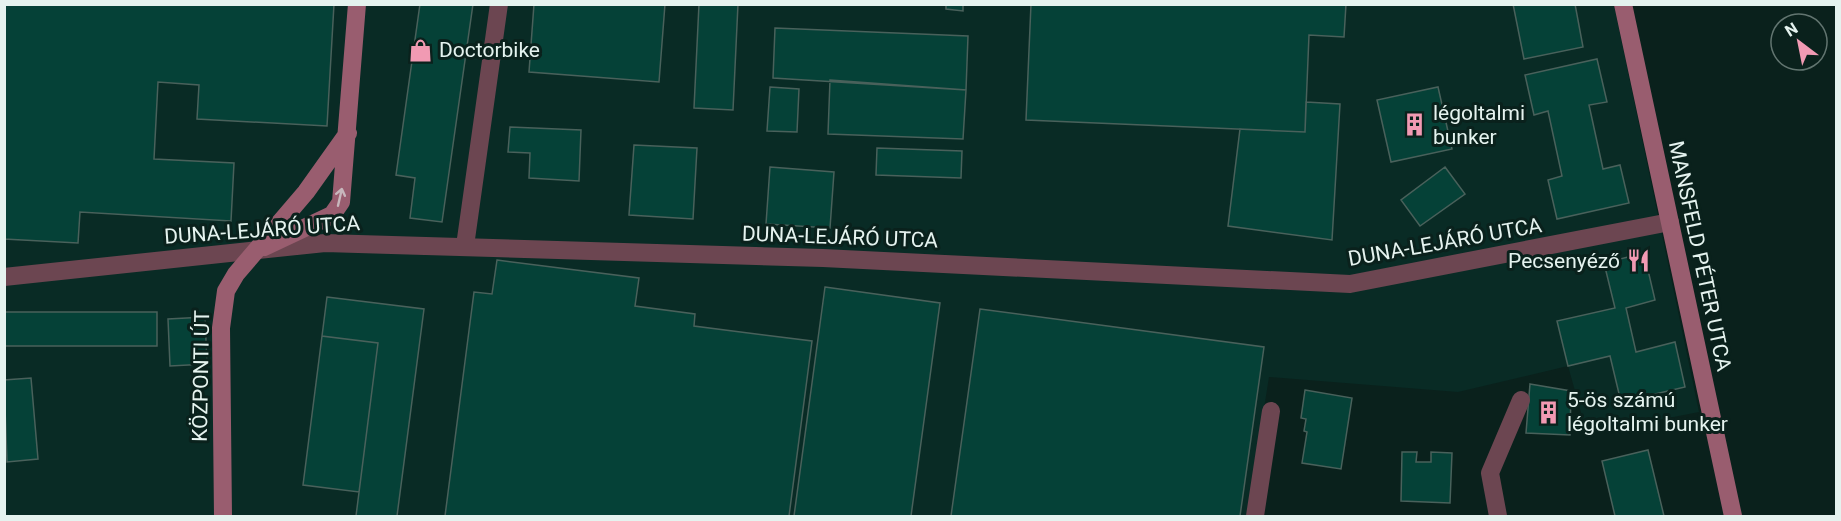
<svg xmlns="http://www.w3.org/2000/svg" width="1841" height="521" viewBox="0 0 1841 521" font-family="Roboto,sans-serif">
	<rect width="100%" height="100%" fill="#0a211c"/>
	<path fill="#092b25" d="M4 5H1614L1699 412 1587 434 1568 366 1458 392 1269 377 1247 516H5Z"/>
	<path fill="#054137" stroke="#49615b" stroke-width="1.5" d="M4 4H334L327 126 197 119 199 85 158 82 154 159 234 163 231 221 80 212 78 243 4 239Z
		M420 4H473L442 222 410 218 415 178 396 175Z
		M534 4H665L659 82 529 72Z
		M699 4H738L733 110 694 108Z
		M946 4H963V11L946 9Z
		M1031 4H1346L1344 37 1309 35 1305 132 1026 120Z
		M1513 4H1575L1583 47 1524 59Z
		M775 28 968 36 966 90 773 78Z
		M1597 59 1607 102 1589 105 1603 169 1620 165 1629 203 1557 219 1548 180 1562 176 1548 111 1534 115 1525 75Z
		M830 80 966 90 963 139 828 134Z
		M770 87 799 89 797 132 767 131Z
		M1438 87 1452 149 1391 162 1377 100Z
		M1306 102 1340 104 1332 240 1228 226 1240 129 1305 132Z
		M510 127 581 130 579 181 529 178 530 153 508 152Z
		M634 145 697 148 693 219 629 215Z
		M877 148 962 151 961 178 876 175Z
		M770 167 834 172 830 228 766 224Z
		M1445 167 1465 194 1420 226 1401 200Z
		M1644 253 1655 300 1626 308 1636 352 1675 342 1685 387 1621 402 1610 356 1568 366 1557 321 1615 308 1604 263Z
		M497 260 639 278 635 306 695 314 694 326 812 341 789 516H445L474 292 492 294Z
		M825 287 940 303 911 516H794Z
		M327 297 424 309 397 516H356L378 343 322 336Z
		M980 309 1264 347 1240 516H951Z
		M4 312H157V346H4Z
		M205 317 207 364 170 366 168 319Z
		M322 336 378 343 359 492 303 485Z
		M31 378 38 459 7 462 4 380Z
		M1530 384 1571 391 1570 435 1526 433Z
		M1305 390 1352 398 1341 469 1302 463 1307 432 1304 431 1306 419 1301 418Z
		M1648 450 1664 516H1615L1602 461Z
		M1402 452H1417L1416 462H1431V452L1452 453 1450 503 1401 501Z"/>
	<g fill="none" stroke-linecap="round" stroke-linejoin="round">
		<path stroke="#6c4651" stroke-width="18" d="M465 246 499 4
			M4 277 325 243 823 258 1350 284 1670 222
			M1255 516 1271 411
			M1498 516 1490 473 1521 400"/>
		<path stroke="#995d6f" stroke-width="18" d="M1623 4 1733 516
			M264 247 332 215 341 202 357 4
			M223 516 221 328 226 291 236 274 306 192 348 133"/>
	</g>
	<defs><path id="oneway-shaft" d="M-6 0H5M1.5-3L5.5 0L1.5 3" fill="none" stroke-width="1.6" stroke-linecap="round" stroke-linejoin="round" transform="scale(1.5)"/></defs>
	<use stroke="#c7b7bc" href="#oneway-shaft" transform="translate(340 197) rotate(-77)"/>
	<defs>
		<symbol id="shop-bare" viewBox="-9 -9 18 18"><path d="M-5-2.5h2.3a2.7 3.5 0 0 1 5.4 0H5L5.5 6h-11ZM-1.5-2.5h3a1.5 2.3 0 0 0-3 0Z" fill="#f19ab3" stroke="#0a211c" stroke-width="2.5" paint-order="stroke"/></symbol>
		<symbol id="building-bare" viewBox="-9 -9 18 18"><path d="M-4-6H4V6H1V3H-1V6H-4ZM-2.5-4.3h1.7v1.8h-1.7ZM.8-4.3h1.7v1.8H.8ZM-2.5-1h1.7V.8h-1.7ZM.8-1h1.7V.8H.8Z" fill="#f19ab3" stroke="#0a211c" stroke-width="2.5" paint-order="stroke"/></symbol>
		<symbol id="restaurant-bare" viewBox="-9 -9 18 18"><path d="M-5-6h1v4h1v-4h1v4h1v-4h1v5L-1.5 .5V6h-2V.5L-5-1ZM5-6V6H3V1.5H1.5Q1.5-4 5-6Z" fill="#f19ab3" stroke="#0a211c" stroke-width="2.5" paint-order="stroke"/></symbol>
	</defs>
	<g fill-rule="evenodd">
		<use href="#shop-bare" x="404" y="34" width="33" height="33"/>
		<use href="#building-bare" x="1398" y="108" width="33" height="33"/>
		<use href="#restaurant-bare" x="1622" y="244" width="33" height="33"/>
		<use href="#building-bare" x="1532" y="396" width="33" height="33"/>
	</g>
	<g text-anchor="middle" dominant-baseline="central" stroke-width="6" stroke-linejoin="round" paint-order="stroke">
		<g font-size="21" fill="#e5f3ef" stroke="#0a211c" text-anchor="start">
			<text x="439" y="50">Doctorbike</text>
			<text x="1433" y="113">légoltalmi<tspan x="1433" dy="24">bunker</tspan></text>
			<text x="1620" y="261" text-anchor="end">Pecsenyéző</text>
			<text x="1567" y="400">5-ös számú<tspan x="1567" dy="24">légoltalmi bunker</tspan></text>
		</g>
		<g font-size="21" fill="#e5f3ef" stroke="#0a211c">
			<text transform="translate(262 230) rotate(-4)">DUNA-LEJÁRÓ UTCA</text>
			<text transform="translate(840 237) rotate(2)">DUNA-LEJÁRÓ UTCA</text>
			<text transform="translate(1445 242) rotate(-10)">DUNA-LEJÁRÓ UTCA</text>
			<text transform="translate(1700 256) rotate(78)">MANSFELD PÉTER UTCA</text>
			<text transform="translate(201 376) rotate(-89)">KÖZPONTI ÚT</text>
		</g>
	</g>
	<rect width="1841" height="521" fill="none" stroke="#e5f3ef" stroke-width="12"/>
	<g transform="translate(1799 42) rotate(328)"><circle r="28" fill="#0a211c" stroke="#627570" stroke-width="1.5"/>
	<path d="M0-4.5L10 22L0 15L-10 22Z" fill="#f19ab3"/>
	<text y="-9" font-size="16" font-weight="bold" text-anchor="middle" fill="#e5f3ef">N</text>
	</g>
</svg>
